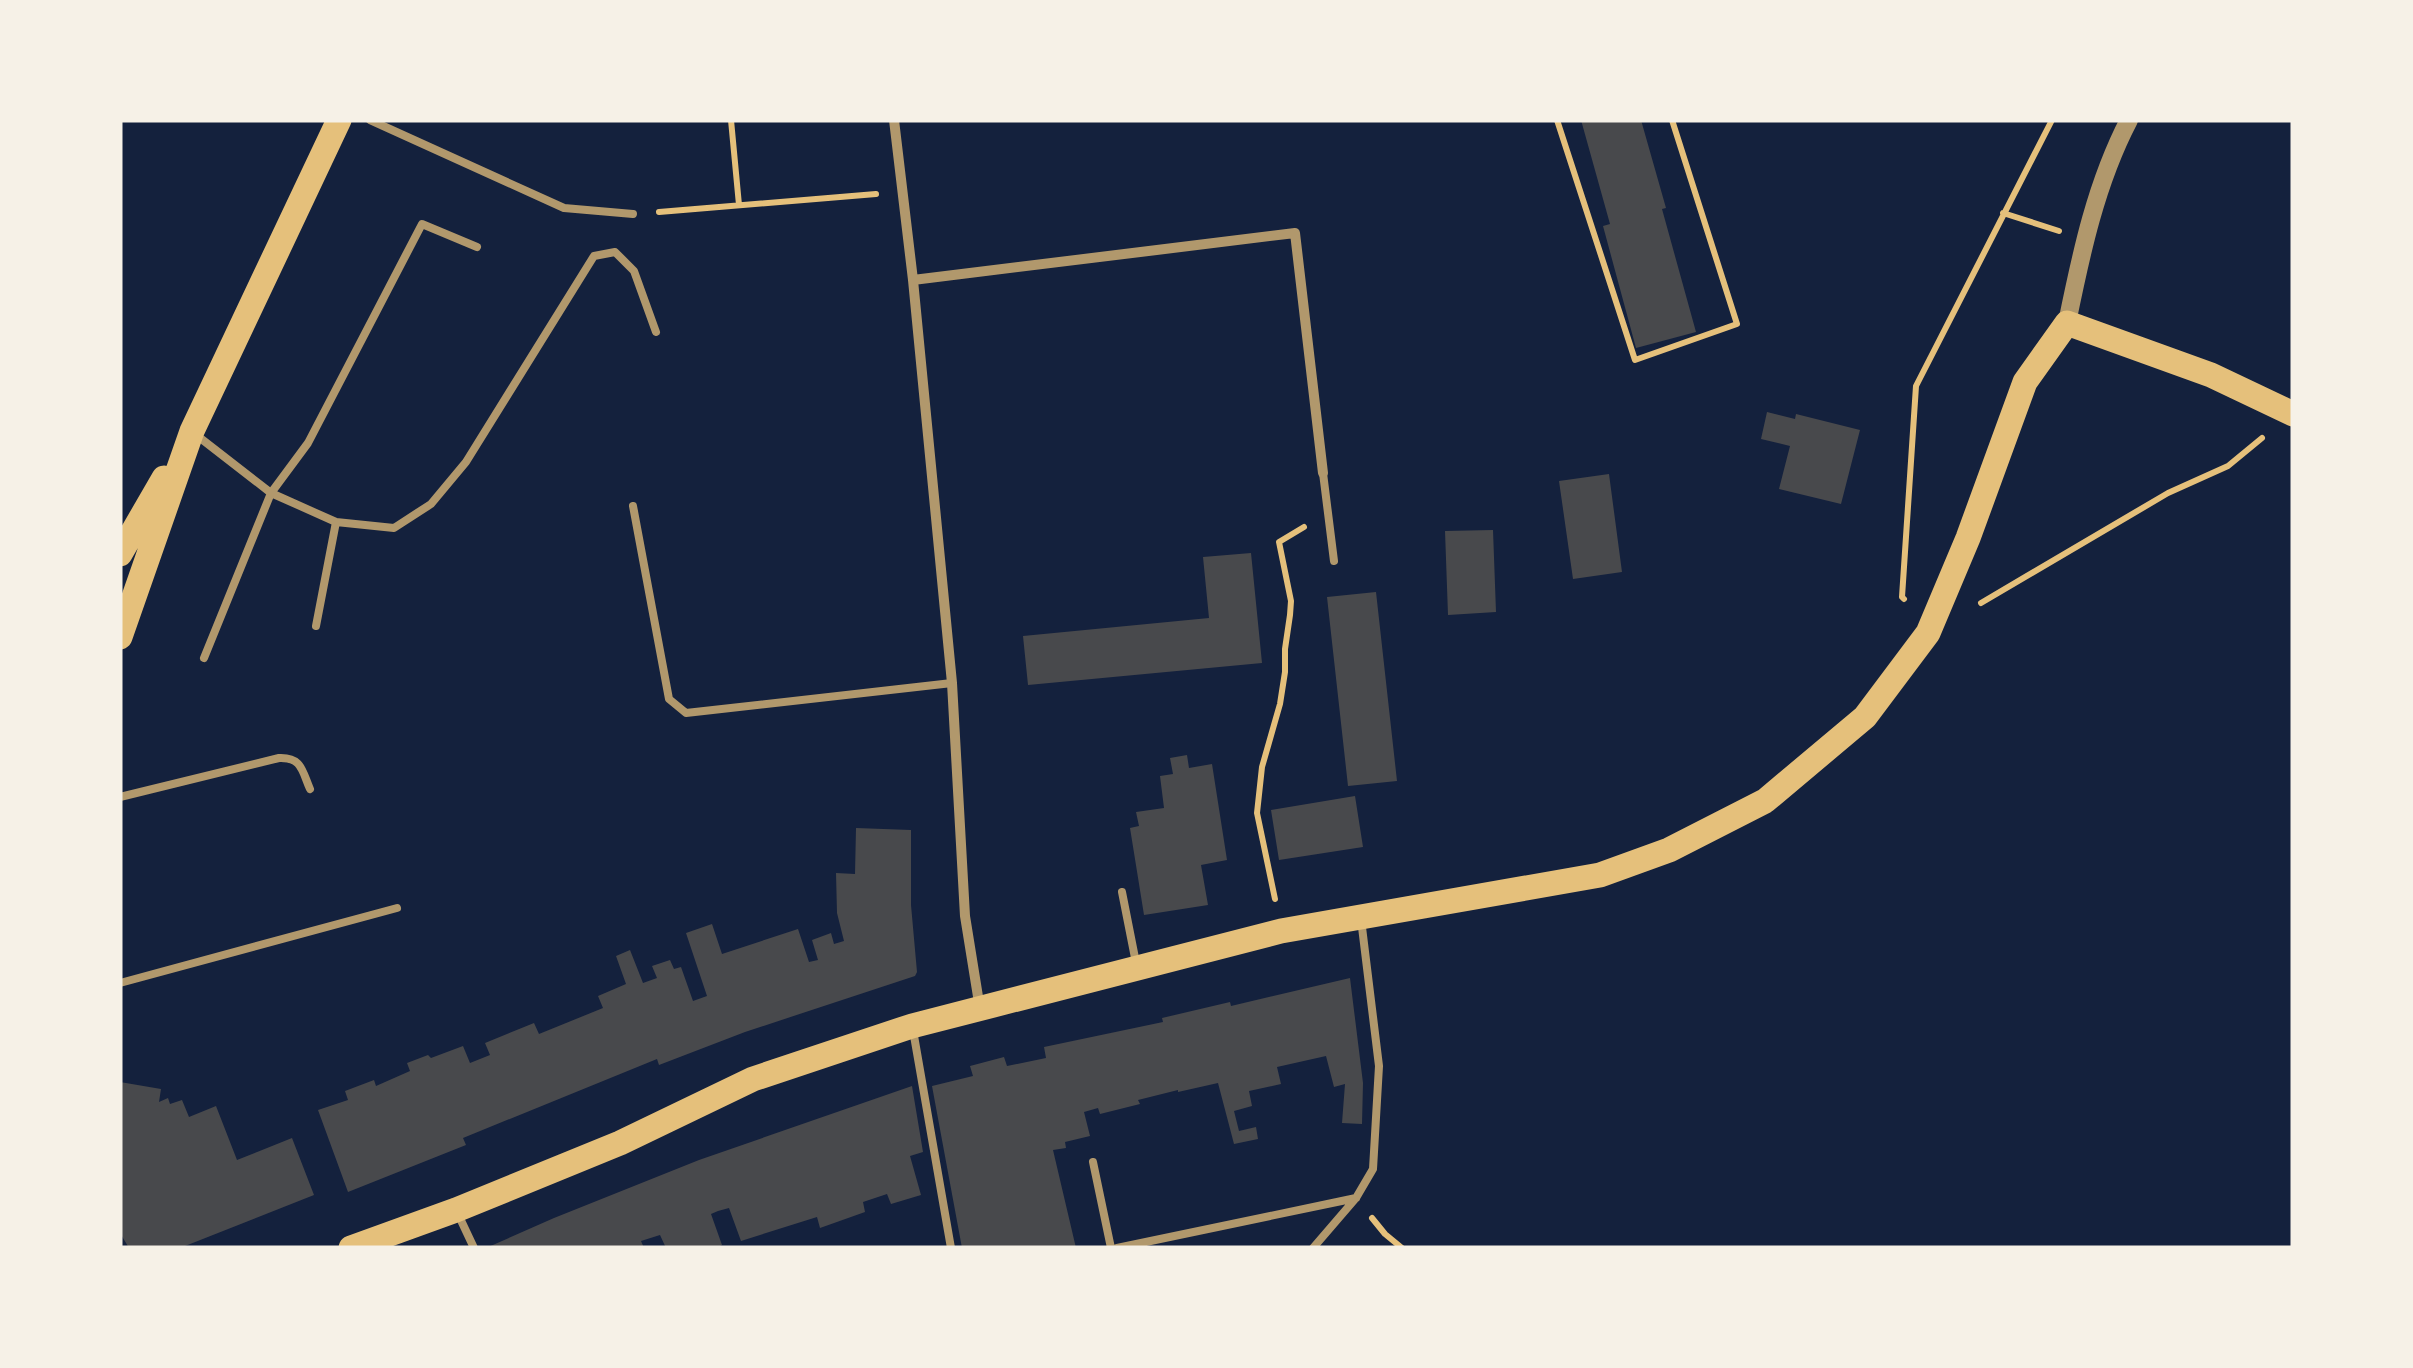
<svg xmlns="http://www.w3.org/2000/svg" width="2413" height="1368" viewBox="0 0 2413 1368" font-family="'Alegreya Sans',sans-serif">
	<rect width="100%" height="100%" fill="#14213d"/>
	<path fill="#48494c" d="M1581 120H1641L1666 208 1662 209 1696 332 1636 348 1603 226 1610 224Z
		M1767 412 1795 419 1796 414 1860 430 1841 504 1779 489 1790 446 1761 439Z
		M1609 474 1622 572 1573 579 1559 481Z
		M1493 530 1496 612 1448 615 1445 531Z
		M1251 553 1262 663 1028 685 1023 636 1209 618 1203 557Z
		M1376 592 1397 781 1348 786 1327 597Z
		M1187 755 1189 768 1212 764 1227 860 1201 865 1208 905 1144 915 1130 828 1139 826 1136 812 1164 808 1160 776 1173 774 1170 758Z
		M1355 796 1363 847 1279 860 1271 810Z
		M856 828 911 830V905L917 972 915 976 745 1032 659 1065 657 1059 463 1138 466 1145 348 1192 318 1110 348 1100 345 1091 374 1080 376 1086 410 1071 407 1063 428 1055 431 1058 463 1046 470 1063 490 1055 485 1043 534 1023 539 1034 603 1008 598 996 626 984 616 956 630 950 643 983 657 978 652 966 670 960 674 969 681 967 693 1001 707 996 686 933 712 924 722 954 798 929 809 962 818 960 812 940 831 933 834 944 844 941 837 913 836 873 855 874Z
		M1350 978 1363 1083 1362 1124 1342 1123 1345 1084 1334 1087 1326 1056 1277 1067 1281 1084 1249 1091 1252 1106 1234 1111 1239 1131 1256 1127 1258 1139 1234 1144 1218 1083 1178 1092V1090L1138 1100 1140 1104 1100 1114 1098 1108 1084 1112 1090 1136 1065 1142 1066 1148 1053 1150 1076 1248H962L932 1086 973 1076 970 1066 1004 1057 1007 1066 1046 1058 1044 1047 1163 1022 1162 1018 1230 1002 1231 1006Z
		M120 1082 161 1089 159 1102 168 1098 170 1104 182 1100 189 1117 216 1106 237 1160 292 1138 314 1195 180 1248H129L120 1233Z
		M912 1086 923 1152 910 1156 921 1195 891 1204 887 1194 863 1202 865 1212 820 1228 817 1217 741 1241 729 1208 718 1211 711 1214 722 1245 716 1248H666L660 1235 641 1241 644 1248H486L554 1218 699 1160Z"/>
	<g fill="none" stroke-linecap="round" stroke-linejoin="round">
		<path stroke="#e5c07b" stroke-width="6" d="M731 120 739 205
			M1557 120 1635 360 1737 324 1672 120
			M659 212 876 194
			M2003 213 2059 231
			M1904 599 1902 597 1916 386 2052 120
			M1981 603 2168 493 2228 466 2262 438
			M1275 899 1257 813 1262 767 1280 704 1285 672V649L1290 615 1291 601 1279 542 1304 527
			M1372 1218 1385 1234 1402 1248"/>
		<path stroke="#b1986c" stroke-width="8" d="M370 120 564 208 633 214
			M195 434 271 493 336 522 394 528 431 504 466 462 594 256 615 252 634 271 656 332
			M1323 473 1334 561
			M633 506 669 699 686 713 952 683
			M316 626 336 522
			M204 658 271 493 308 443 422 224 477 247
			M120 797 279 758C302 757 302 771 310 789
			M1122 892 1136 963
			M120 983 397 908
			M913 1030 951 1248
			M1093 1162 1111 1248
			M458 1214 474 1248
			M1117 1248 1356 1198
			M1313 1248 1356 1198 1373 1169 1379 1066 1361 919"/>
		<path stroke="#b1986c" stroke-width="10" d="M894 120 913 280 952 683 965 916 980 1009
			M913 280 1295 233 1323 473"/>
		<path stroke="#b1986c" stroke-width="18" d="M2067 323C2081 254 2096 183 2129 120"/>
		<path stroke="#e5c07b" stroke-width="25" d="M120 554 164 478
			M120 637 192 431 339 120
			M351 1248 456 1210 620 1143 753 1079 912 1026 1281 931 1600 875 1669 850 1765 801 1865 717 1928 633 1968 538 2025 382 2067 323 2211 375 2293 414"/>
	</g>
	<rect width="2413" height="1368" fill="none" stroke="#f6f1e7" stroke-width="245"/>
</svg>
